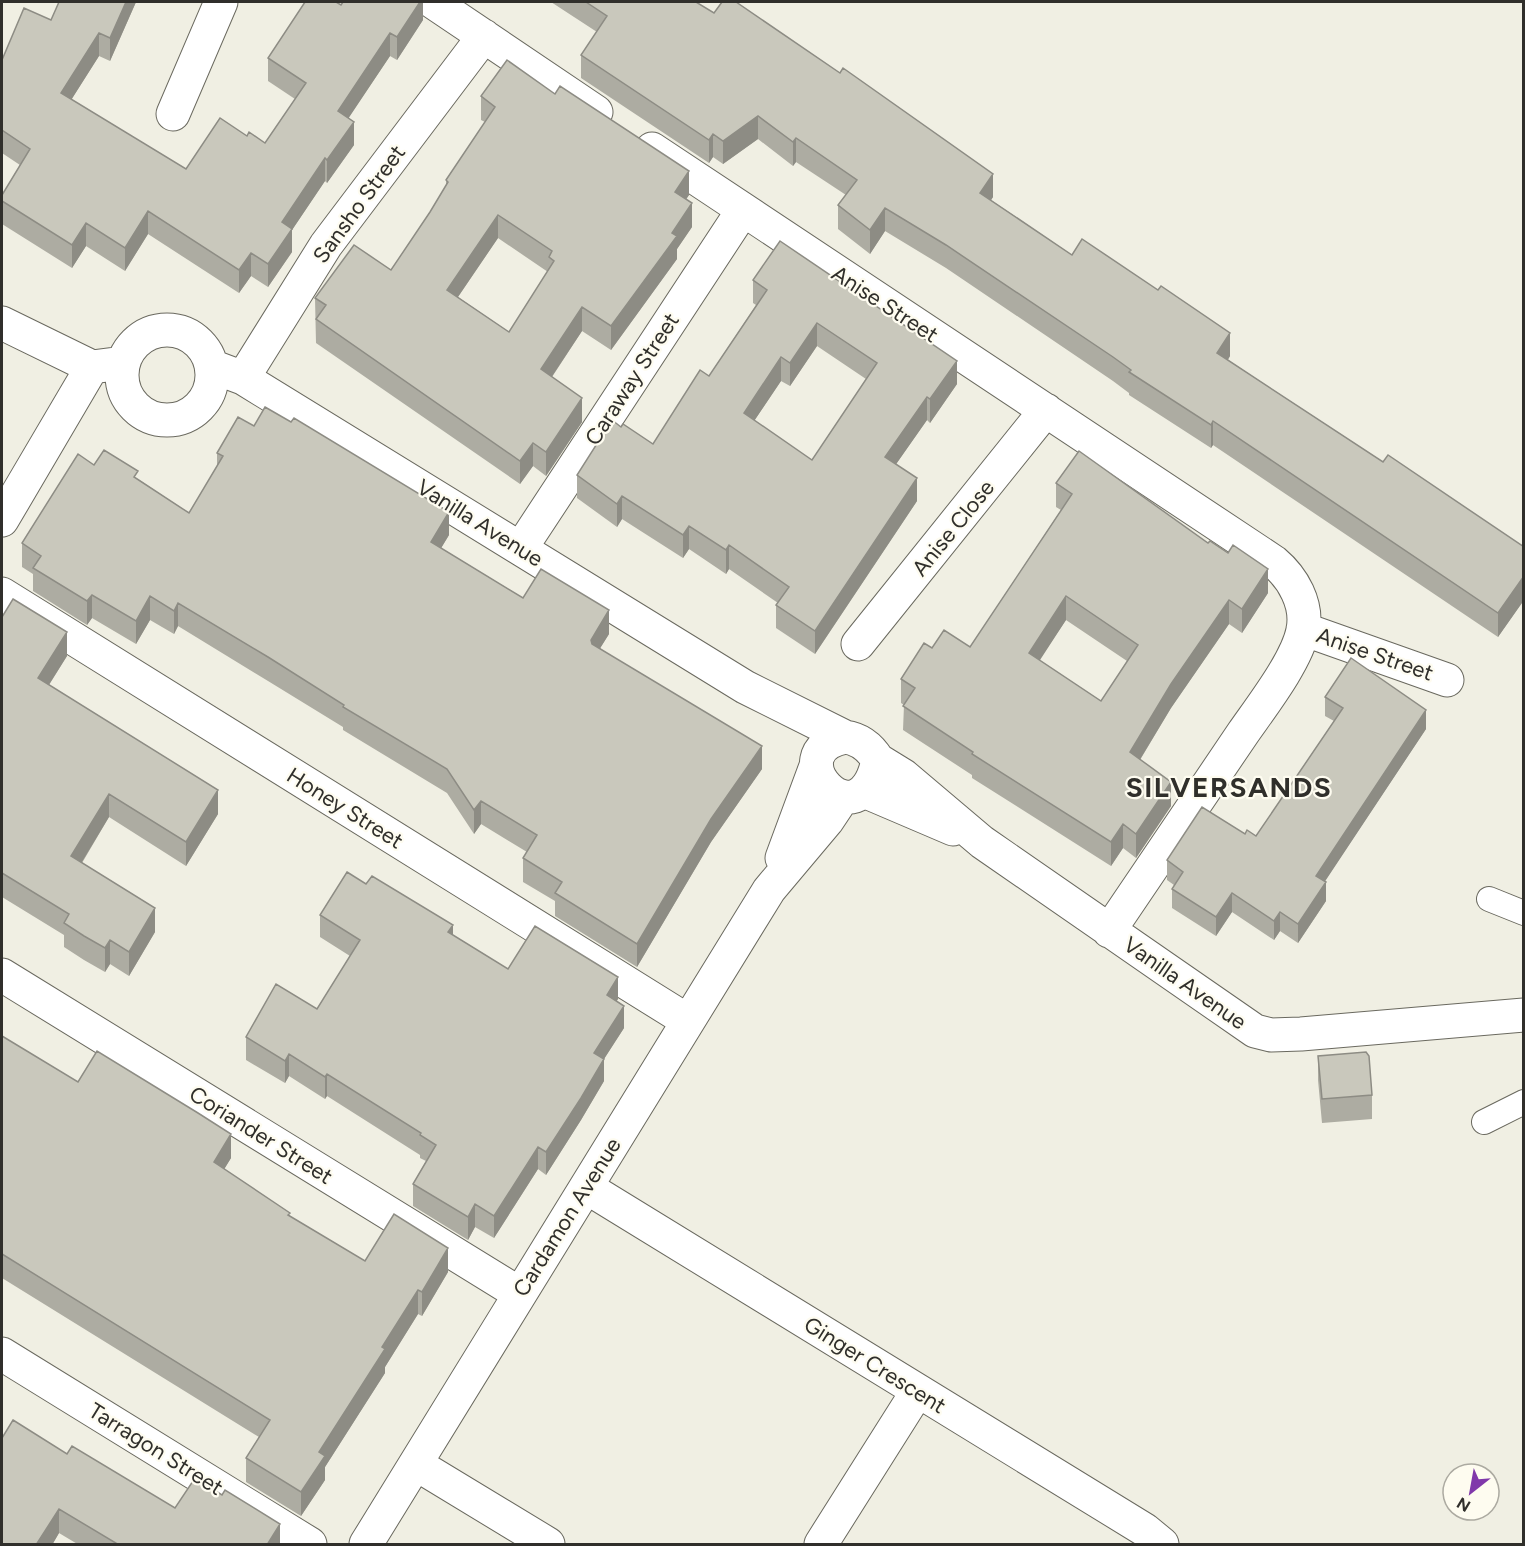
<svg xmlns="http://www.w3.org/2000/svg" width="1525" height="1546" viewBox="0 0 1525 1546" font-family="Figtree,sans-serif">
	<rect width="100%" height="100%" fill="#f0efe3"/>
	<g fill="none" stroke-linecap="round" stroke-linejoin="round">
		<defs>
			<path id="service" d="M1489 899 1524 913
				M1484 1122 1524 1102"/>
			<path id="minor" d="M433 2 596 112
				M173 114 221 2
				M652 149 1274 562C1293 578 1308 604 1303 630 1297 661 1261 707 1243 733 1198 799 1154 865 1109 931
				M2 323 92 367
				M122 375a45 45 0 1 1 90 0a45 45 0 1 1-90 0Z
				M211 366 243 378 745 687 845 737
				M243 378 326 245 484 36
				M2 520 92 367 123 363
				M521 548 743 210
				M2 594 688 1021
				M1303 629 1447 680
				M858 644 1046 410
				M845 737C860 739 870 747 878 760 860 849 772 752 845 737Z
				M878 760 904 776 982 842 1255 1031 1271 1035 1301 1034 1524 1015
				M864 791 953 829
				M782 858 816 766
				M2 975 520 1294
				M586 1187 1145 1530 1162 1544
				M2 1354 310 1544
				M416 1464 548 1544
				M366 1544 769 890 827 821 843 797
				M821 1544 917 1392"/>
		</defs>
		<use href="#service" stroke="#6a695f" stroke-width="26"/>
		<use href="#minor" stroke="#6a695f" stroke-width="35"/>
		<use href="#service" stroke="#fff" stroke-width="24"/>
		<use href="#minor" stroke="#fff" stroke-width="33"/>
	</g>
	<path fill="#adaca2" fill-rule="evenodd" d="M59 2H136L110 61 99 56 71 100 186 169 247 136 265 143 295 99 268 81V58L341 5 423 2V20L397 60 390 56 348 118 354 145 327 183 325 181 292 230V252L268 287 251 276 239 293 148 234 125 271 86 246 72 268 2 224V195L20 165 2 153V60L51 20Z
		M551 2H696L993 197 991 200 1072 255 1230 356 1228 360 1383 462 1524 547V600L1498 637 1213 445 1211 448 1129 395V393L1113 381 946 268 885 231 870 254 838 229V205L846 195 796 162 793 166 758 139 723 164 713 157 709 163 581 78V55L597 32Z
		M481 96 689 195 686 199 692 227 677 249V259L611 350 582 331 552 377 582 422 546 476 533 466 520 484 316 343 315 298 391 270 430 212 446 186V180L485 122 481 120ZM498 238 548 272 509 332 458 297Z
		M753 280 957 384 930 423 927 420 896 464 917 501 815 654 776 628V605L778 603 729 569 726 574 689 549 683 558 622 519 617 527 577 498V475L621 427 653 444 709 376 756 305 753 303ZM817 346 866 379 812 460 754 421 781 381 790 386Z
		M254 426 449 535 441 548 523 598 609 634 600 648 762 769 711 842 637 967 555 916V901L523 882V858L527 852 481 824 474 834 447 793 343 730V727L268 681 178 626 174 634 150 620 136 644 92 618 87 625 33 591V574L22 567V543L94 465 138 479 189 513 217 466V453Z
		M1056 483 1268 593 1242 633 1229 624 1171 708 1140 760 1171 806 1136 858 1123 848 1111 866 972 778V775L903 730 904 705 901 703V679L932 648 970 647 1061 510 1056 507ZM1066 620 1127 661 1101 701 1039 660Z
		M2 617 67 656 49 685 218 814 186 866 109 817 82 863 155 932 129 976 110 964 105 972 84 960 64 947V935L2 897Z
		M1325 697 1426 729 1324 882 1326 901 1298 943 1280 931 1274 940 1232 912 1216 936 1172 908V889L1174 885 1167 880V860L1245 834 1256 836 1334 721 1325 716Z
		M320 915 453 935 508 969 618 999 616 1001 624 1028 604 1059V1081L581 1120 546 1175 538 1169 494 1238 475 1227 468 1240 413 1206V1184L426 1161 420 1158V1155L327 1096 325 1099 289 1076 285 1083 246 1060V1037L317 1009 350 956 320 937Z
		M2 1036 78 1082 231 1158 224 1169 290 1216 365 1261 448 1272 422 1316 418 1314 385 1367V1373L325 1467V1480L301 1516 246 1482V1458L259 1437 2 1278Z
		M1318 1056 1372 1095V1119L1322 1123 1318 1080Z
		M67 1454 175 1508 280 1545H79L59 1533 52 1545H2Z"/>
	<path fill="#8d8c84" d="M126 2H136L110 61V38Z
		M420 2H423V20L397 60V37Z
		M99 33V56L61 116V93Z
		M390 33V56L338 134V111Z
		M758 116V139L723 164V141Z
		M354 122V145L327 183V160Z
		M713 134V157L709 163V140Z
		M796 138V162L793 166V142Z
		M325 158V181L292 230V252L268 287V264L282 222Z
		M689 171V195L675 216V192Z
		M993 174V197L980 217V193Z
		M692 203V227L677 249V259L611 350V326Z
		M885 208V231L870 254V230Z
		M148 211V234L125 271V248Z
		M498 215V238L447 313V290Z
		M86 223V246L72 268V245Z
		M251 253V276L239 293V270Z
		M582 307V331L541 393V369Z
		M817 323V346L790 386V363Z
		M1230 333V356L1217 376V353Z
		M781 357V381L744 436V413Z
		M957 361V384L930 423V399Z
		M927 397V420L885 480V457Z
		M582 398V422L546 476V452Z
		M1213 421V445L1211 448V425Z
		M533 443V466L520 484V461Z
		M917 478V501L815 654V631Z
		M622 496V519L617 527V504Z
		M449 512V535L431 565V542Z
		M689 526V549L683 558V535Z
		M729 545V569L726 574V550Z
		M1268 569V593L1242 633V609Z
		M1524 576V600L1498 637V613Z
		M92 595V618L87 625V601Z
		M150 596V620L136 644V621Z
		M1066 596V620L1029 677V653Z
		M1229 600V624L1171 708 1130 776V752L1171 684Z
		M178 603V626L174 634V611Z
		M609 610V634L591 663V640Z
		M67 632V656L38 702V678Z
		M1426 710V729L1316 895V876Z
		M762 746V769L711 842 637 967V944L711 819Z
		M1171 782V806L1136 858V834Z
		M218 790V814L186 866V842Z
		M109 794V817L71 880V856Z
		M481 801V824L474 834V810Z
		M1123 824V848L1111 866V842Z
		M1326 882V901L1298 943V924Z
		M1232 893V912L1216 936V917Z
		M155 908V932L129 976V952Z
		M1280 912V931L1274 940V921Z
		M453 925V947L448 932Z
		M110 940V964L105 972V948Z
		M618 977V999L607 1017V995Z
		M624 1006V1028L604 1059V1081L581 1120 546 1175V1152L594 1053Z
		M289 1054V1076L285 1083V1061Z
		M327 1074V1096L325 1099V1077Z
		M231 1134V1158L214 1186V1162Z
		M538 1147V1169L494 1238V1216Z
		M475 1204V1227L468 1240V1217Z
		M448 1248V1272L422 1316V1292Z
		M418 1290V1314L385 1367V1373L325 1467V1480L301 1516V1492L319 1452 382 1347Z
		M59 1509V1533L52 1545H36Z
		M280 1524V1545H267Z"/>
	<path fill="#c9c8bc" stroke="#8d8c84" stroke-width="1.5" fill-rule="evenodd" d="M59 2H126L110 38 99 33 61 93 186 169 220 118 247 136 249 132 265 143 306 83 268 58 305 2H336L341 5 343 2H420L397 37 390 33 338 111 354 122 327 160 325 158 282 222 292 229 268 264 251 253 239 270 148 211 125 248 86 223 72 245 2 201V195L30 149 2 130V60L24 8 51 20Z
		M586 2H696L714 13 722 2H736L840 73 843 68 993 174 980 193 1072 255 1082 239 1158 290 1161 286 1230 333 1217 353 1383 462 1388 455 1524 547V576L1498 613 1213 421 1211 425 1129 372 1131 370 1113 357 946 245 885 208 870 230 838 205 857 180 796 138 793 142 758 116 723 141 713 134 709 140 581 55 607 16Z
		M507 60 555 94 560 86 689 171 675 192 692 203 672 233 677 236 611 326 582 307 541 369 582 398 546 452 533 443 520 461 316 319 326 305 315 298 354 245 391 270 430 212 448 182 446 180 495 107 481 96ZM498 215 552 251 549 257 554 261 509 332 447 290Z
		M780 241 957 361 930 399 927 397 885 457 917 478 815 631 776 605 789 587 729 545 726 550 689 526 683 535 622 496 617 504 577 475 612 420 621 427 623 424 653 444 700 370 709 376 767 290 753 280ZM817 323 877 363 812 460 744 413 781 357 790 363Z
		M265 407 291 422 294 418 449 512 431 542 523 598 541 569 609 610 591 640 592 644 762 746 711 819 637 944 555 893 562 882 523 858 537 835 481 801 474 810 447 769 343 707 344 705 268 657 178 603 174 611 150 596 136 621 92 595 87 601 33 568 41 556 22 543 78 454 94 465 104 450 138 471 134 477 189 513 223 456 217 453 238 417 254 426Z
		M1079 451 1208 543 1210 541 1228 553 1233 545 1268 569 1242 609 1229 600 1171 684 1130 752 1171 782 1136 834 1123 824 1111 842 972 754 973 752 903 706 915 688 901 679 924 643 932 648 944 630 970 647 1072 494 1056 483ZM1066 596 1138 645 1101 701 1029 653Z
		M13 599 67 632 38 678 218 790 186 842 109 794 71 856 155 908 129 952 110 940 105 948 84 936 64 923 69 914 2 873V617Z
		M1351 658 1426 710 1316 876 1326 882 1298 924 1280 912 1274 921 1232 893 1216 917 1172 889 1183 872 1167 860 1202 807 1245 834 1247 830 1256 836 1343 708 1325 697Z
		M347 872 366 884 372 876 453 925 448 932 508 969 535 926 618 977 607 995 624 1006 594 1053 604 1059 581 1098 546 1152 538 1147 494 1216 475 1204 468 1217 413 1184 436 1145 420 1135 421 1133 327 1074 325 1077 289 1054 285 1061 246 1037 276 984 317 1009 360 940 320 915Z
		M2 1036 78 1082 97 1051 198 1113 231 1134 214 1162 290 1213 288 1215 365 1261 394 1214 448 1248 422 1292 418 1290 382 1347 385 1349 319 1452 325 1456 301 1492 246 1458 270 1420 2 1254Z
		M1366 1052 1369 1056 1372 1095 1322 1099 1318 1056Z
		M13 1420 67 1454 72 1446 175 1508 195 1478 222 1495 225 1490 280 1524 267 1545H119L59 1509 36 1545H2V1438Z"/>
	<g text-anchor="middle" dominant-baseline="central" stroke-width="4.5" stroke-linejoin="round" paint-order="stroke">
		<g font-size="22" fill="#302f2b" stroke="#fefcf0">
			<text transform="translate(359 204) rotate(-54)">Sansho Street</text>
			<text transform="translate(885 304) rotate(33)">Anise Street</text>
			<text transform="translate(632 379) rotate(-57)">Caraway Street</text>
			<text transform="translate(480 523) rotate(32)">Vanilla Avenue</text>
			<text transform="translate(953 528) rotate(-51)">Anise Close</text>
			<text transform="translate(1375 654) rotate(19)">Anise Street</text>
			<text transform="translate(345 808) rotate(32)">Honey Street</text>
			<text transform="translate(1185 983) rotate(35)">Vanilla Avenue</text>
			<text transform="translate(261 1135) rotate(32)">Coriander Street</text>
			<text transform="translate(567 1217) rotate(-58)">Cardamon Avenue</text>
			<text transform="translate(875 1365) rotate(32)">Ginger Crescent</text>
			<text transform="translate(156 1449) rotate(32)">Tarragon Street</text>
		</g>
		<g font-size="28" font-weight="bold" letter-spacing="1.5" fill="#302f2b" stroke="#fefcf0">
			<text x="1229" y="787">SILVERSANDS</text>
		</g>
	</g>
	<rect width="1525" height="1546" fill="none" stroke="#302f2b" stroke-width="6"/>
	<g transform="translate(1471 1492) rotate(211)"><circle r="28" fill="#fefcf0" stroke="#acaaa1" stroke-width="1.5"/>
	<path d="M0-4.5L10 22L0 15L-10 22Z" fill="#8038aa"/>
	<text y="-9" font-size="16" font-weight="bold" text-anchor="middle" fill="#302f2b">N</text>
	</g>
</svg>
